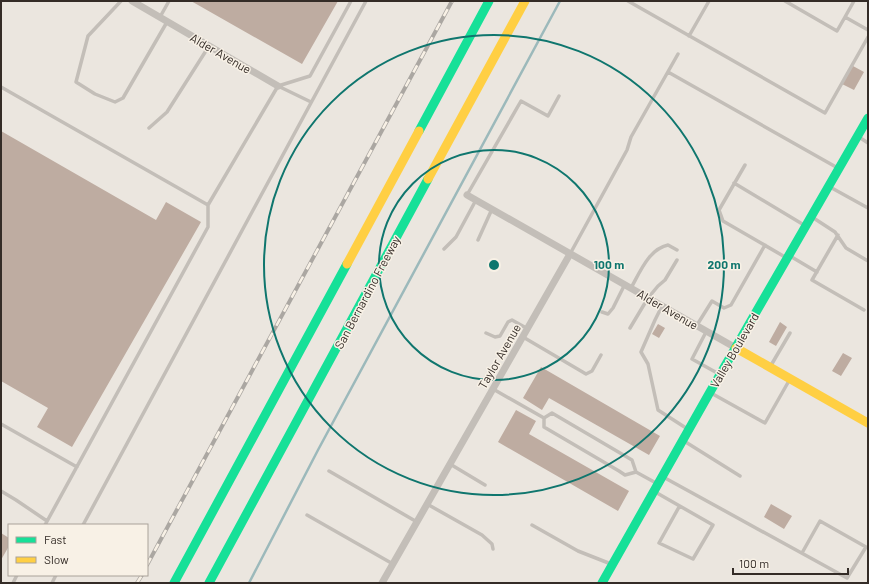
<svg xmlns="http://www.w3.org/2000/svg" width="869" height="584" viewBox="0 0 869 584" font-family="Barlow,sans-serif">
	<rect width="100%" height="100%" fill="#ebe6df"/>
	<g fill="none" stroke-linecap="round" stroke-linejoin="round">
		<path stroke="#9cb9bb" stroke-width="2.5" d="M249 583 318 450 560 1"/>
	</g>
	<path fill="#beaca1" d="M191 1H338L302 64Z
		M853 66 864 72 854 90 842 84Z
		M1 131 156 220 166 202 201 222 72 447 37 427 48 408 1 381Z
		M780 322 787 327 776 346 769 342Z
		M658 324 665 328 659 338 652 334Z
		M843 353 852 358 841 376 832 371Z
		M541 367 660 436 649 455 549 398 542 410 523 398Z
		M516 410 536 421 529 434 629 491 618 511 498 442Z
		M771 504 792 516 784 529 764 517Z
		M1 533 9 538V546L1 560Z"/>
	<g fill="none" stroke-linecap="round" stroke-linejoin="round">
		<path stroke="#c3beb8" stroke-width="3.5" d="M121 1 88 36 76 82 95 94 115 102 123 98 167 22
			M628 1 825 113 868 37
			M785 1 837 31 845 17
			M854 1 845 17 868 30
			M160 17 169 1
			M689 36 709 1
			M668 72 836 167
			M278 86 311 102
			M1 87 208 205
			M149 128 167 112 209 46
			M859 137 868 143
			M745 165 719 210 723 221 785 257
			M734 183 804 225
			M830 187 868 208
			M467 195 521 101 548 116 559 96
			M812 217 835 232 846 248 868 261
			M838 235 812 280 864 310
			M478 240 492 209
			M444 249 456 237 476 200
			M570 254 627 150 631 137 678 54
			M790 256 817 272
			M631 288C640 272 649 249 668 245L677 250
			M662 306 655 320 641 352 648 364 658 410 686 428
			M602 312 608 314 613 308 625 284
			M697 325 712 301 724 308 731 305 765 245
			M630 328 648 298 658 286 665 280 677 260
			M706 332 692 359 719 374
			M486 333 495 337 500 336 508 322 512 320 528 329
			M523 337 586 374 592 371 601 355
			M770 367 790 333
			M493 389 544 418V427L619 471 625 475 636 472 656 483
			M711 393 765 423 790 379
			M544 418 552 413 632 460 636 472
			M1 424 77 467
			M684 441 740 476
			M450 464 485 485
			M329 471 417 522
			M665 478 847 578 866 547 820 521 802 553
			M1 491 16 500 47 521
			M657 493 713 525 693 559 659 543 679 507
			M427 504 482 535 492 544 493 549
			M307 515 393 564
			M45 525 208 227V205L278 86 310 76 351 1
			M83 525 366 1
			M532 525 578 551 611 564
			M13 583 17 575
			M52 583 56 575"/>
		<path stroke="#c3beb8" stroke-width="7" d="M132 1 278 86
			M467 195 736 348
			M382 583 570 254"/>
		<path stroke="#16e098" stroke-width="9" d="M419 131 489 1
			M174 583 347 264
			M209 583 428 179
			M602 583 710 392 868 118"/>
		<path stroke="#ffcf43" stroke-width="9" d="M428 179 525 1
			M347 264 419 131
			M736 348 868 423"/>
		<defs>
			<path id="rail" d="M147 565 452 1
				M137 583 142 575"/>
		</defs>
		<use href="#rail" stroke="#aba7a2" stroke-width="4"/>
		<use href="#rail" stroke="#f8f1e6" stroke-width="2.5" stroke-dasharray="8" stroke-linecap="butt"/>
	</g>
	<g fill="none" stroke="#0f766e" stroke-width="2">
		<circle cx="494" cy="265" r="115"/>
		<circle cx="494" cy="265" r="230"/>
	</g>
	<g text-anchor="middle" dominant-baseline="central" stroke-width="3" stroke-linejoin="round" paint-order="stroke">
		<g font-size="12" fill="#342c27" stroke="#f8f1e6">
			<text transform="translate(221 53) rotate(30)">Alder Avenue</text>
			<text transform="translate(367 292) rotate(-62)">San Bernardino Freeway</text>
			<text transform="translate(668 309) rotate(30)">Alder Avenue</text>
			<text transform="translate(734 350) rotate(-60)">Valley Boulevard</text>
			<text transform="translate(499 356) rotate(-60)">Taylor Avenue</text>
		</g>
	</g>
	<circle cx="494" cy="265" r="6" fill="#0f766e" stroke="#f8f1e6" stroke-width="2"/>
	<g font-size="12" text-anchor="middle" font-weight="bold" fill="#0f766e" stroke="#f8f1e6" stroke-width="3" stroke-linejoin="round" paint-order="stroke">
		<text x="609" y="269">100 m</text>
		<text x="724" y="269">200 m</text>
	</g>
	<rect width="869" height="584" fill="none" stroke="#342c27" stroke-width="4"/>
	<rect x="8" y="524" width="140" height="52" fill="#f8f1e6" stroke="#aaa29a"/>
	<rect x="16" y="537" width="20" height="6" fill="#16e098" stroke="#aaa29a"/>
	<text x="44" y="544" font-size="12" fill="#342c27">Fast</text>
	<rect x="16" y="557" width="20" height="6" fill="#ffcf43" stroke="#aaa29a"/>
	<text x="44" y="564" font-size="12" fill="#342c27">Slow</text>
	<path d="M733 568v6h115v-6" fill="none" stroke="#342c27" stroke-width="2"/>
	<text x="739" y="568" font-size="12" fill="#342c27" stroke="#f8f1e6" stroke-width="3" paint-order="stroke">100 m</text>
</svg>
